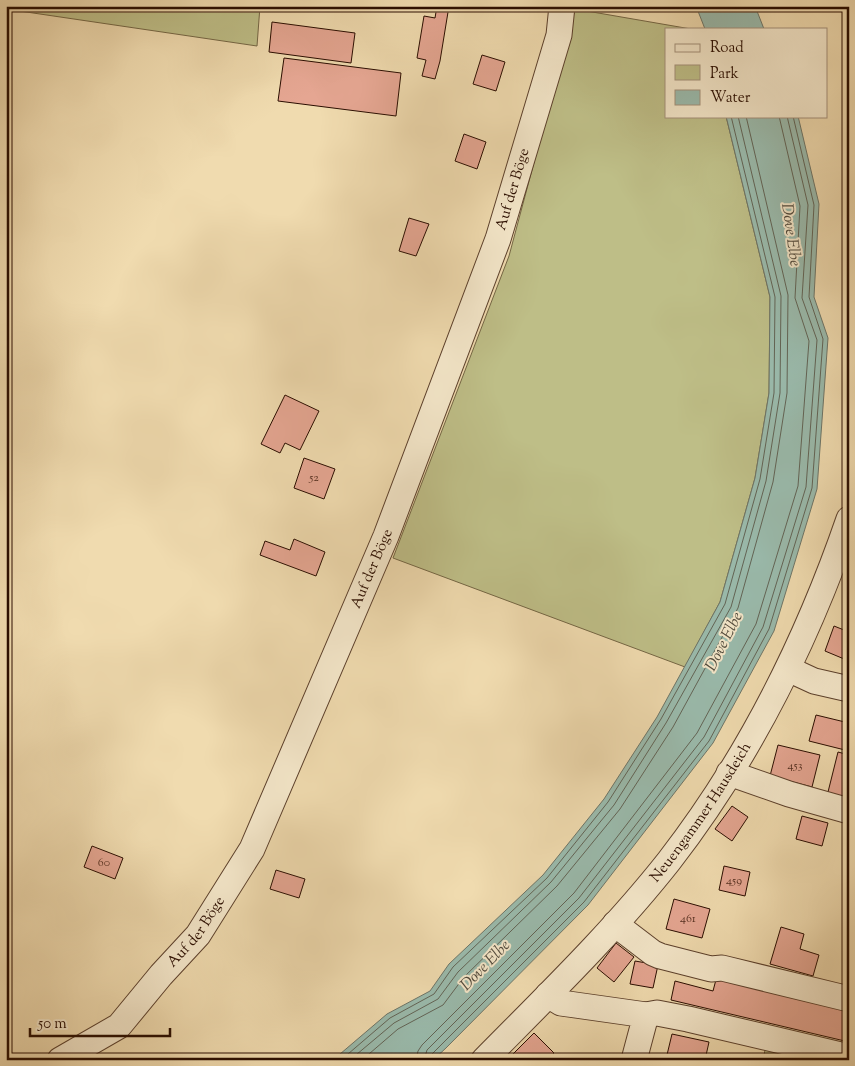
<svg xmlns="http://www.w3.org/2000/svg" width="855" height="1066" viewBox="0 0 855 1066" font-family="'Sorts Mill Goudy',serif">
	<rect width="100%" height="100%" fill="#f0dbaf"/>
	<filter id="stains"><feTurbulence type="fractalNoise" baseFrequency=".004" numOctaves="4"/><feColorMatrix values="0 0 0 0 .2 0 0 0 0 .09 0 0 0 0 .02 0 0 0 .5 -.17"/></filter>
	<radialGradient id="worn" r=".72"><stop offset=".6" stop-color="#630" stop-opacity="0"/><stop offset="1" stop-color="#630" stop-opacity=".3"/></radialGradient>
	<path fill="#bebe87" stroke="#746644" d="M6 6H260L257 46 6 9Z
		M575 9 691 29H666V116H726L770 297 769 393 755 478 720 602 685 667 393 558 509 256Z
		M765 1050 819 1060H763Z"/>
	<path fill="#9abbad" stroke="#6d7568" d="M696 6H755L764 29H705Z
		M726 116H798L819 204 814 297 828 338 817 489 774 631 713 743 588 905 446 1048 433 1060H333L387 1014 430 991 449 964 543 875 604 799 657 717 720 602 755 478 769 393 770 297Z"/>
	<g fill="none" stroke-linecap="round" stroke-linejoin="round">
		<path stroke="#626456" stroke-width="1" d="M341 1060 390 1018 434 994 453 967 547 878 608 802 661 719 725 604 760 479 774 393 775 297 731 116
			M350 1060 394 1023 438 999 458 972 551 882 614 805 666 723 731 607 766 481 780 393 781 296 738 116
			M362 1060 398 1029 443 1005 464 977 557 886 620 809 673 727 738 608 773 482 787 393 788 295 746 116
			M416 1060 418 1051 422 1045 574 893 697 733 756 624 798 486 809 341 795 298 800 206 779 116
			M424 1060 427 1050 579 898 704 737 763 627 806 487 817 340 802 298 808 205 787 116
			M430 1060 432 1054 584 902 709 741 769 629 812 488 823 339 809 297 814 205 793 116"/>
	</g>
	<path fill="#e5a692" stroke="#2a0d00" d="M437 6H449L440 61 435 79 422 76 426 60 417 58 424 16 435 18Z
		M272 22 355 33 351 63 269 52Z
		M482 55 505 62 496 91 473 84Z
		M284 58 401 73 396 116 278 101Z
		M464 134 486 142 477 169 455 161Z
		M409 218 429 224 416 256 399 251Z
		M285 395 319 411 300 450 285 443 280 453 261 444Z
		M304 458 335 469 324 499 294 488Z
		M294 539 325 552 316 576 260 555 265 541 290 550Z
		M834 626 849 632V661L825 651Z
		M816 715 849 723V751L809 741Z
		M778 745 820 755 812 787 770 776Z
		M838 752 849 755V802L827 796Z
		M732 806 748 817 732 841 715 829Z
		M802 816 828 823 822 846 796 839Z
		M92 846 123 858 115 879 84 867Z
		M724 866 750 872 745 896 719 890Z
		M276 870 305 879 299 898 270 889Z
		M674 899 710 909 702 938 666 929Z
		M781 927 804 934 800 949 819 955 813 976 770 964Z
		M616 943 634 957 614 982 597 968Z
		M635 961 658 965 653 988 630 984Z
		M718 972 849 1003V1042L671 1000 675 981 713 991Z
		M534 1033 554 1053 547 1060H507Z
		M672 1034 709 1042 705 1060 666 1059Z"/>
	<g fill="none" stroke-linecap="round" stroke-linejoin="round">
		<defs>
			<g id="minor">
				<path d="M788 669 814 681 849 689"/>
				<path d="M729 773 789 794 849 811"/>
				<path d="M615 924 653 953 660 956 711 969 722 968 849 999"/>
				<path d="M548 995 561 1003 646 1015 634 1060"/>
				<path d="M646 1015 657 1013 688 1019 849 1057"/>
				<path id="s1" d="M60 1060 119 1026 161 975 198 935 252 849 386 536 498 239 559 35 562 6"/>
				<path id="s2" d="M484 1060C547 996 613 932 669 861 748 759 807 641 849 519"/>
			</g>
		</defs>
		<use href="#minor" stroke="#5c402c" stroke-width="27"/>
		<use href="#minor" stroke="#f5e8cb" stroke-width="25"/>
	</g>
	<g text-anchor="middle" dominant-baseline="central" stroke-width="4" stroke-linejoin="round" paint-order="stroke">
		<g font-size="12" fill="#593324">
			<text x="314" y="478">52</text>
			<text x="795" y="766">453</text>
			<text x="104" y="863">60</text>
			<text x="734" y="881">459</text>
			<text x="688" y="919">461</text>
		</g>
		<g font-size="15" fill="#2a0d00" stroke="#f5e8cb">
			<text stroke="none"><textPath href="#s1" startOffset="1000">Auf der Böge</textPath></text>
			<text stroke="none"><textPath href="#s1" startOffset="595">Auf der Böge</textPath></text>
			<text stroke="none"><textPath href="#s2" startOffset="330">Neuengammer Hausdeich</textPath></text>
			<text stroke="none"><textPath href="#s1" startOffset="190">Auf der Böge</textPath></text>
		</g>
		<g font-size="16" font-style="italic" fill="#514a3d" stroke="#f5e8cb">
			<text transform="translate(790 235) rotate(82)">Dove Elbe</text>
			<text transform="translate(725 642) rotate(-63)">Dove Elbe</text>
			<text transform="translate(486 966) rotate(-46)">Dove Elbe</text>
		</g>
	</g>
	<rect width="855" height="1066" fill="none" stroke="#f0dbaf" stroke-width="25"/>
	<rect x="8" y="8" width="840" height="1051" fill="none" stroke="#2a0d00" stroke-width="2.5"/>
	<rect x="12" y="12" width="830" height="1041" fill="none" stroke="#2a0d00"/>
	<rect x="665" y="28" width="162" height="90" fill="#f5e8cb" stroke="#a4907a"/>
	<rect x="675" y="44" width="25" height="8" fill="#f5e8cb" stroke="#a4907a"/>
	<text x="710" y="52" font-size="15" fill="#2a0d00">Road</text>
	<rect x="675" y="65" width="25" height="15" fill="#bebe87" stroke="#a4907a"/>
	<text x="710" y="78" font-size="15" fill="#2a0d00">Park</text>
	<rect x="675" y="90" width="25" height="15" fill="#9abbad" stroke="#a4907a"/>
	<text x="710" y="102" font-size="15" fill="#2a0d00">Water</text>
	<path d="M30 1028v8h140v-8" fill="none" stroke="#2a0d00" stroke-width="2.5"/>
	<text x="38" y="1028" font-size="15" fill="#2a0d00" stroke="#f5e8cb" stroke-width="4" paint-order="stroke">50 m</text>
	<rect width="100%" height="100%" filter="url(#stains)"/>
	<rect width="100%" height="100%" fill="url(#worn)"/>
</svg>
